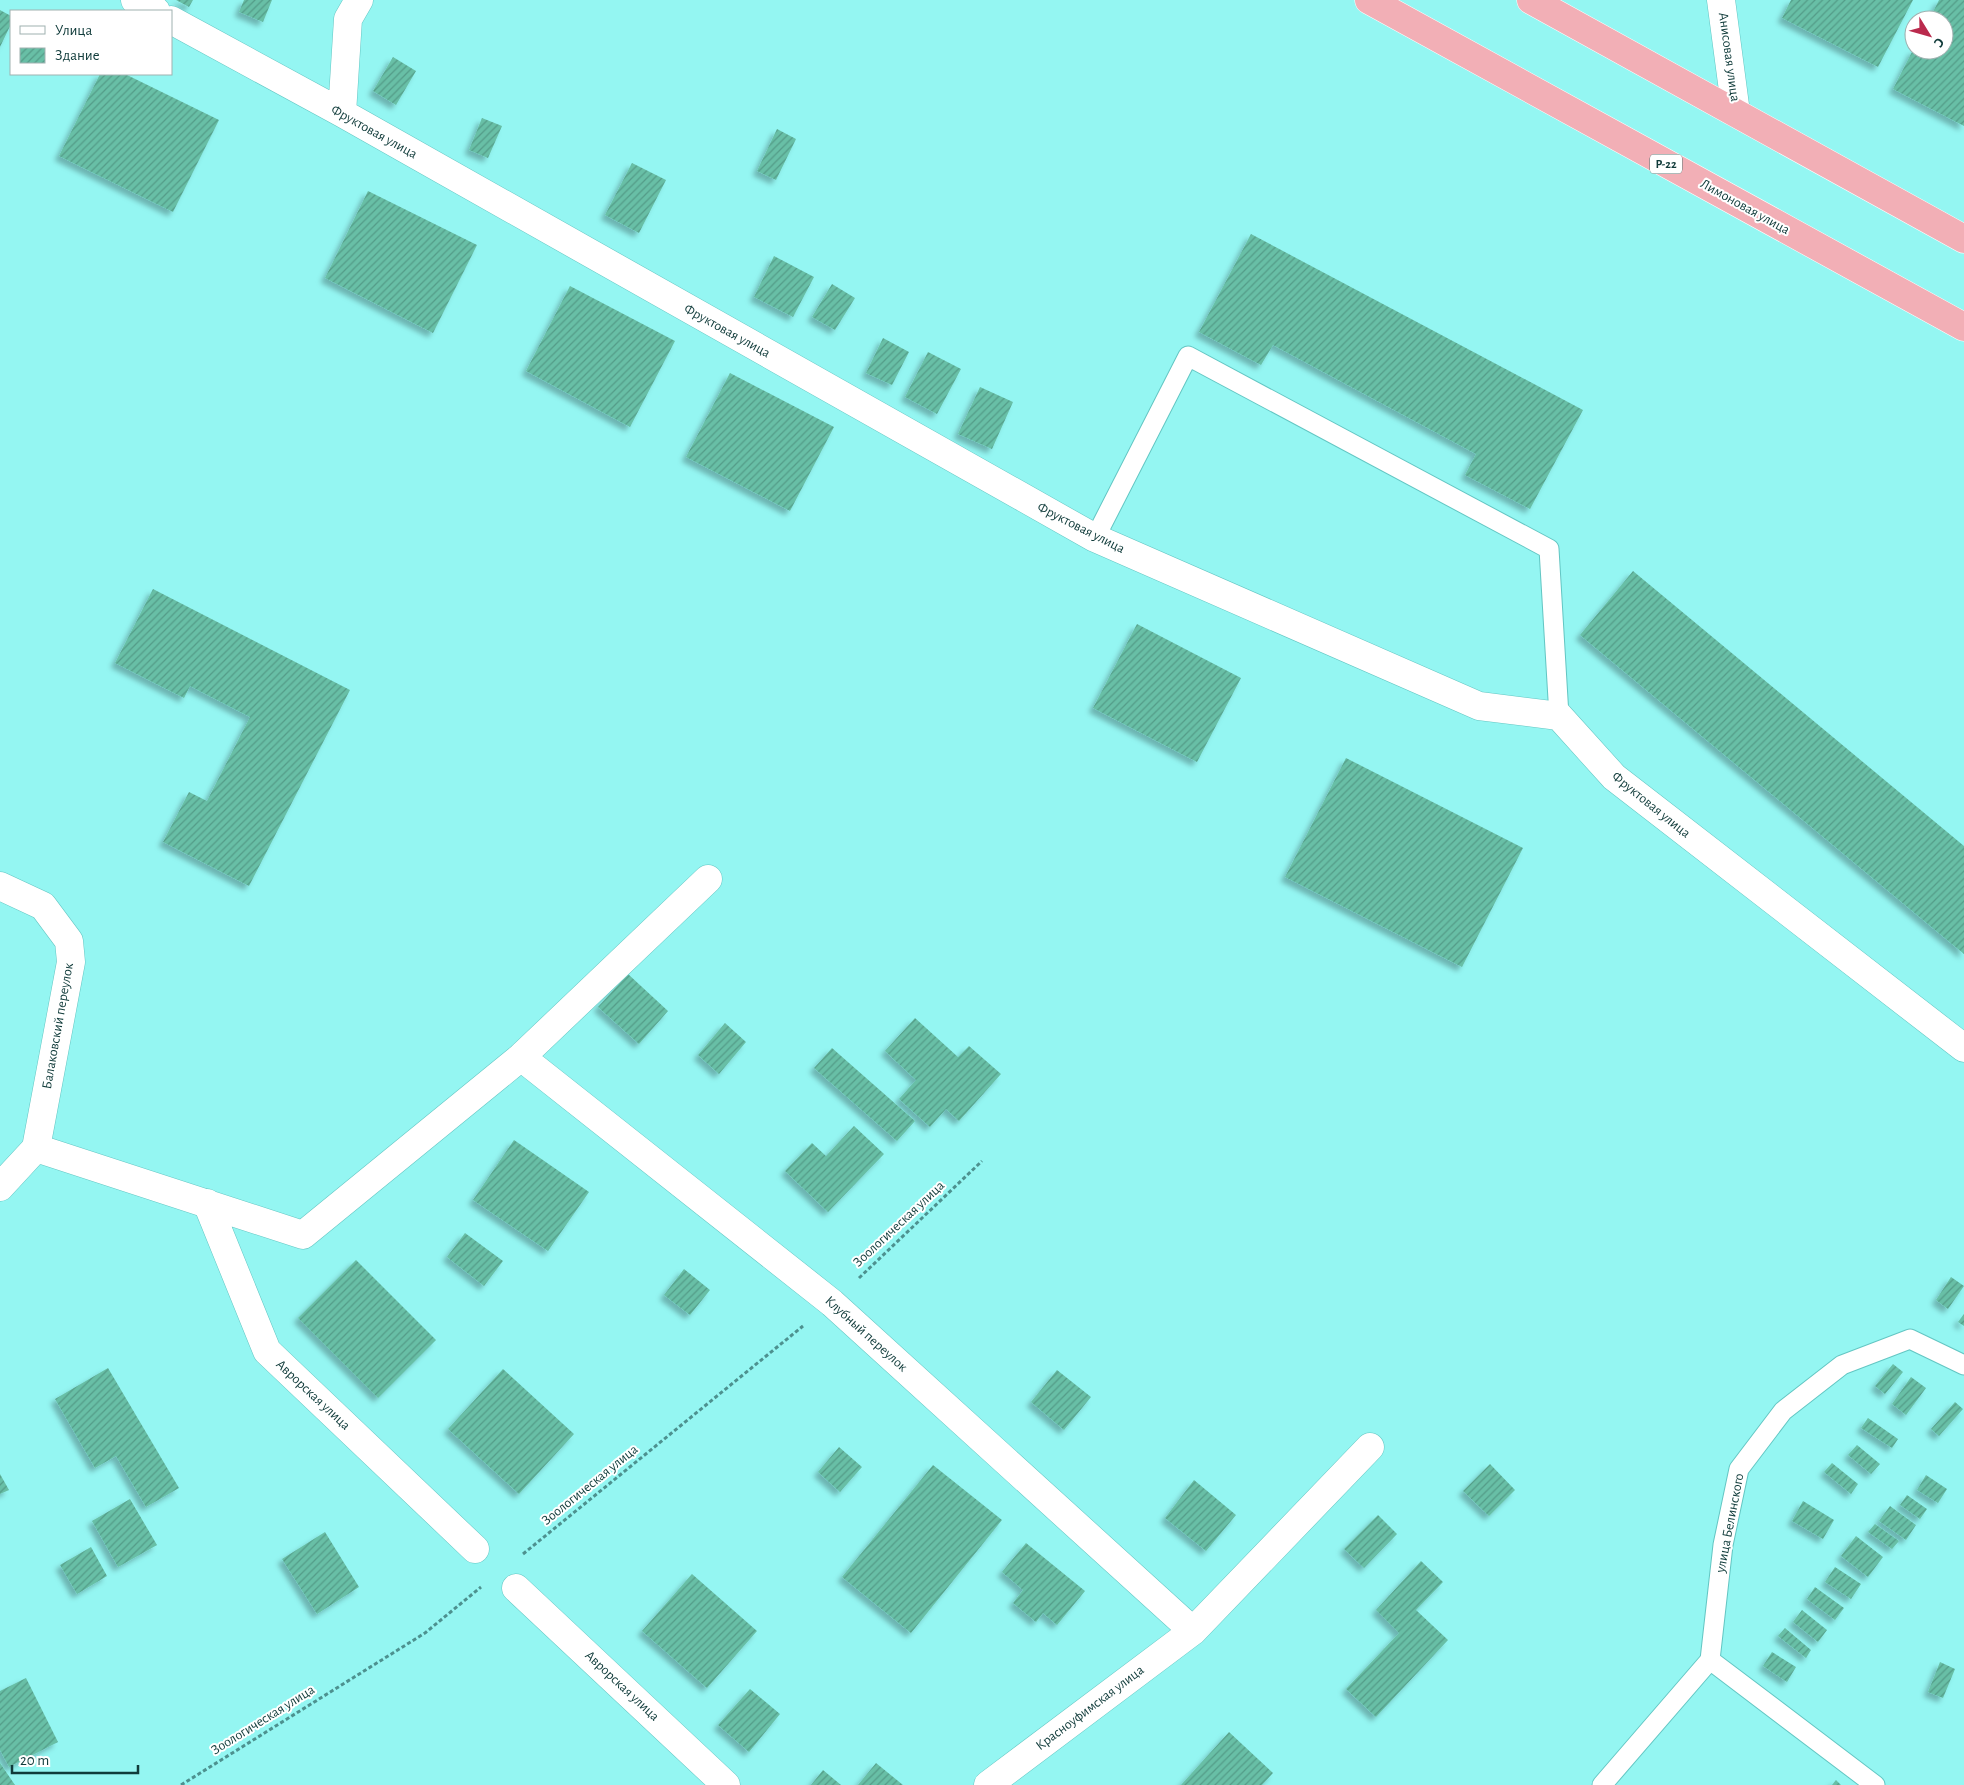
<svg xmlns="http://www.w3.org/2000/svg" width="1964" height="1785" viewBox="0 0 1964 1785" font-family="'Alegreya Sans',sans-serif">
	<defs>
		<pattern id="building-hatch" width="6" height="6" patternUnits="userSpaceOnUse" patternTransform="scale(1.25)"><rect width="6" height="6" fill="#68bfa6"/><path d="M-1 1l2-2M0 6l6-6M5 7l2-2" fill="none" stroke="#549c88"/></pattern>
		<filter id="shadow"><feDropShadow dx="-4.5" dy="4.5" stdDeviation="2.5" flood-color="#0004"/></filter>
	</defs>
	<rect width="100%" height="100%" fill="#94f6f2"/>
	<path fill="url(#building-hatch)" filter="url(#shadow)" d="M176 0H193L189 7Z
		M244 0H272L263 22 239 12Z
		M1791 0H1913L1878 67 1782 18Z
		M1939 0H1964V126L1893 89 1913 50H1944V20H1929Z
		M0 10 11 16V24L0 47Z
		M393 57 416 71 396 105 373 91Z
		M100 74H125L219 120 173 212 59 156Z
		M482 118 502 126 488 158 469 150Z
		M777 129 796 139 776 180 757 171Z
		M632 163 666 180 639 233 605 215Z
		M368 191 477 245 433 333 325 278Z
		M1251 234 1583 410 1530 509 1465 475 1476 454 1273 345 1261 365 1199 332Z
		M774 256 814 277 793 317 754 297Z
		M832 284 855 298 835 330 812 317Z
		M570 286 675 341 630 427 526 371Z
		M883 338 909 352 892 385 866 373Z
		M928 352 961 369 937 414 905 397Z
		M730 373 834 427 790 511 686 457Z
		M980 387 1013 402 992 449 958 434Z
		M1633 571 1964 846V954L1580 635Z
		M153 589 350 690 249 886 163 842 189 792 207 801 250 717 190 686 184 698 115 663Z
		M1137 624 1241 678 1197 762 1093 708Z
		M1346 758 1523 848 1462 967 1285 877Z
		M628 974 668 1011 639 1044 598 1007Z
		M915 1018 958 1057 969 1046 1001 1074 959 1121 946 1109 930 1127 899 1099 916 1080 885 1051Z
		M725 1023 746 1042 719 1074 698 1055Z
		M832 1048 915 1121 897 1141 814 1068Z
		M854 1126 884 1154 828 1212 785 1171 812 1143 826 1156Z
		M514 1140 589 1192 548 1251 473 1200Z
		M465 1233 503 1261 484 1286 447 1257Z
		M356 1260 436 1340 378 1398 298 1318Z
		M684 1269 710 1290 690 1315 664 1295Z
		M1951 1277 1964 1286 1948 1309 1936 1300Z
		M1964 1314V1326L1958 1322Z
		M1893 1364 1903 1372 1885 1394 1875 1386Z
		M108 1368 179 1488 146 1507 116 1456 95 1468 55 1399Z
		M503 1369 574 1434 519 1494 448 1429Z
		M1057 1370 1091 1397 1064 1430 1031 1402Z
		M1911 1377 1926 1388 1906 1415 1892 1404Z
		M1955 1402 1963 1409 1939 1436 1931 1429Z
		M1868 1418 1898 1439 1892 1448 1861 1428Z
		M1857 1445 1880 1464 1871 1474 1848 1455Z
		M839 1447 862 1467 840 1492 818 1472Z
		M1832 1463 1858 1484 1851 1494 1824 1472Z
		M1490 1464 1515 1490 1489 1516 1463 1491Z
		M933 1465 1002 1520 911 1633 842 1577Z
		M0 1474 9 1490 0 1494Z
		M1926 1475 1947 1489 1938 1503 1917 1490Z
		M1194 1480 1236 1515 1206 1551 1165 1518Z
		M1907 1495 1927 1509 1920 1519 1900 1505Z
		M130 1499 157 1545 118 1567 92 1521Z
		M1803 1501 1834 1520 1823 1539 1792 1521Z
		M1890 1506 1916 1525 1906 1540 1879 1521Z
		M1378 1515 1397 1534 1364 1568 1344 1549Z
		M1875 1524 1899 1541 1892 1549 1868 1532Z
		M325 1532 359 1587 317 1614 282 1559Z
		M1856 1536 1883 1557 1868 1577 1841 1556Z
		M1026 1543 1085 1591 1057 1625 1043 1613 1036 1622 1013 1603 1023 1590 1002 1572Z
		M91 1547 107 1576 77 1594 60 1565Z
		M1421 1561 1443 1582 1416 1610 1448 1640 1376 1717 1346 1689 1399 1633 1376 1610Z
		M1835 1567 1861 1584 1851 1599 1825 1582Z
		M692 1574 757 1631 707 1688 642 1631Z
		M1815 1587 1844 1608 1835 1620 1807 1599Z
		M1802 1610 1827 1630 1818 1642 1793 1622Z
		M1785 1628 1811 1650 1806 1658 1778 1636Z
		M1772 1652 1796 1667 1787 1682 1763 1666Z
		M1940 1662 1955 1669 1943 1698 1928 1692Z
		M26 1678 58 1742 9 1767 0 1750V1691Z
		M750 1689 780 1714 749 1752 718 1725Z
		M1229 1732 1273 1773 1262 1785H1181Z
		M0 1763 15 1785H0Z
		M876 1763 903 1785H858Z
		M823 1770 841 1785H811Z
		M1836 1780 1841 1785H1832Z"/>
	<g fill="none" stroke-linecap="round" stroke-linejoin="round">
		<defs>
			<path id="service" d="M1095 538 1188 356 1549 549 1559 716
				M1710 1660 1875 1785
				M1602 1785 1710 1660 1723 1545 1739 1469 1783 1411 1842 1365 1910 1339 1964 1365"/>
			<path id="minor" d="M135 0 156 11
				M1721 0 1736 113
				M171 20 342 113 1095 538 1479 706 1559 716 1614 777 1964 1048
				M342 113 348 19 359 0
				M0 886 43 906 69 941 71 962 36 1148 0 1187
				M521 1057 832 1303 1193 1631
				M36 1148 303 1235 521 1057 708 879
				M207 1203 267 1351 475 1549
				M516 1588 726 1785
				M988 1785 1193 1631 1370 1447"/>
			<path id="trunk" d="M1369 0 1964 327
				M1531 0 1964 239"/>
		</defs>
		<use href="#service" stroke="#63c6c3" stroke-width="21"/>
		<use href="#minor" stroke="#63c6c3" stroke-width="29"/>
		<use href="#trunk" stroke="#fff" stroke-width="29"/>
		<path stroke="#4d918f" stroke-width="3" stroke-dasharray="4 2.5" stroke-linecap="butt" d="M859 1278 982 1161
			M523 1554 803 1326
			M181 1785 425 1633 481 1587"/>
		<use href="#service" stroke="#fff" stroke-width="19"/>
		<use href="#minor" stroke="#fff" stroke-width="28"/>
		<use href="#trunk" stroke="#f2afb6" stroke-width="28"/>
	</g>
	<g text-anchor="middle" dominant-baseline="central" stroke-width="4" stroke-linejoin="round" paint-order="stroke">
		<rect fill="#fff" stroke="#587675" stroke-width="1" x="1650" y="154.5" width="32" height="19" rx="4"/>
		<g font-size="12" font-weight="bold" fill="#103b3a">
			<text x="1666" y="164">Р-22</text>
		</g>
		<g font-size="14" fill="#103b3a" stroke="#fff">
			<text transform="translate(1729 57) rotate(82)">Анисовая улица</text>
			<text transform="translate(374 132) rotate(29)">Фруктовая улица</text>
			<text transform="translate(1745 207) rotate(29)">Лимоновая улица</text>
			<text transform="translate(727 331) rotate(29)">Фруктовая улица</text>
			<text transform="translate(1081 528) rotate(27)">Фруктовая улица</text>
			<text transform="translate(1651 805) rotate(39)">Фруктовая улица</text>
			<text transform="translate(58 1026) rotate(-80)">Балаковский переулок</text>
			<text transform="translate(899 1224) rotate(-43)">Зоологическая улица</text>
			<text transform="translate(866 1334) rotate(42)">Клубный переулок</text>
			<text transform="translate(313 1395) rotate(43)">Аврорская улица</text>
			<text transform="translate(590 1485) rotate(-39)">Зоологическая улица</text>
			<text transform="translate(1730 1523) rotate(-79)">улица Белинского</text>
			<text transform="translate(622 1686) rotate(43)">Аврорская улица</text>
			<text transform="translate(1090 1708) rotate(-37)">Красноуфимская улица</text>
			<text transform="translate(263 1720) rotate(-32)">Зоологическая улица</text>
		</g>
	</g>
	<rect x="10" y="10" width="162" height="65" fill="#ffffff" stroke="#9fb1b0"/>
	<rect x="20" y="26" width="25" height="8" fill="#ffffff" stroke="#9fb1b0"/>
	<text x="55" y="35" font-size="15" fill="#103b3a">Улица</text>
	<rect x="20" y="48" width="25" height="15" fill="url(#building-hatch)" stroke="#9fb1b0"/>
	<text x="55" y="60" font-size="15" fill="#103b3a">Здание</text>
	<g transform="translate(1929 35) rotate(127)"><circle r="24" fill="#ffffff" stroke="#9fb1b0"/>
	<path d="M0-4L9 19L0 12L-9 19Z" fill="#ba2a4d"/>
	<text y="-8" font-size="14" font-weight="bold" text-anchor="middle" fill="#103b3a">С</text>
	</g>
	<path d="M12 1765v8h126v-8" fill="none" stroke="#103b3a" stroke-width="2.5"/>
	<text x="20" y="1765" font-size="15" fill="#103b3a" stroke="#ffffff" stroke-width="4" paint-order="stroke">20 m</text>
</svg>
